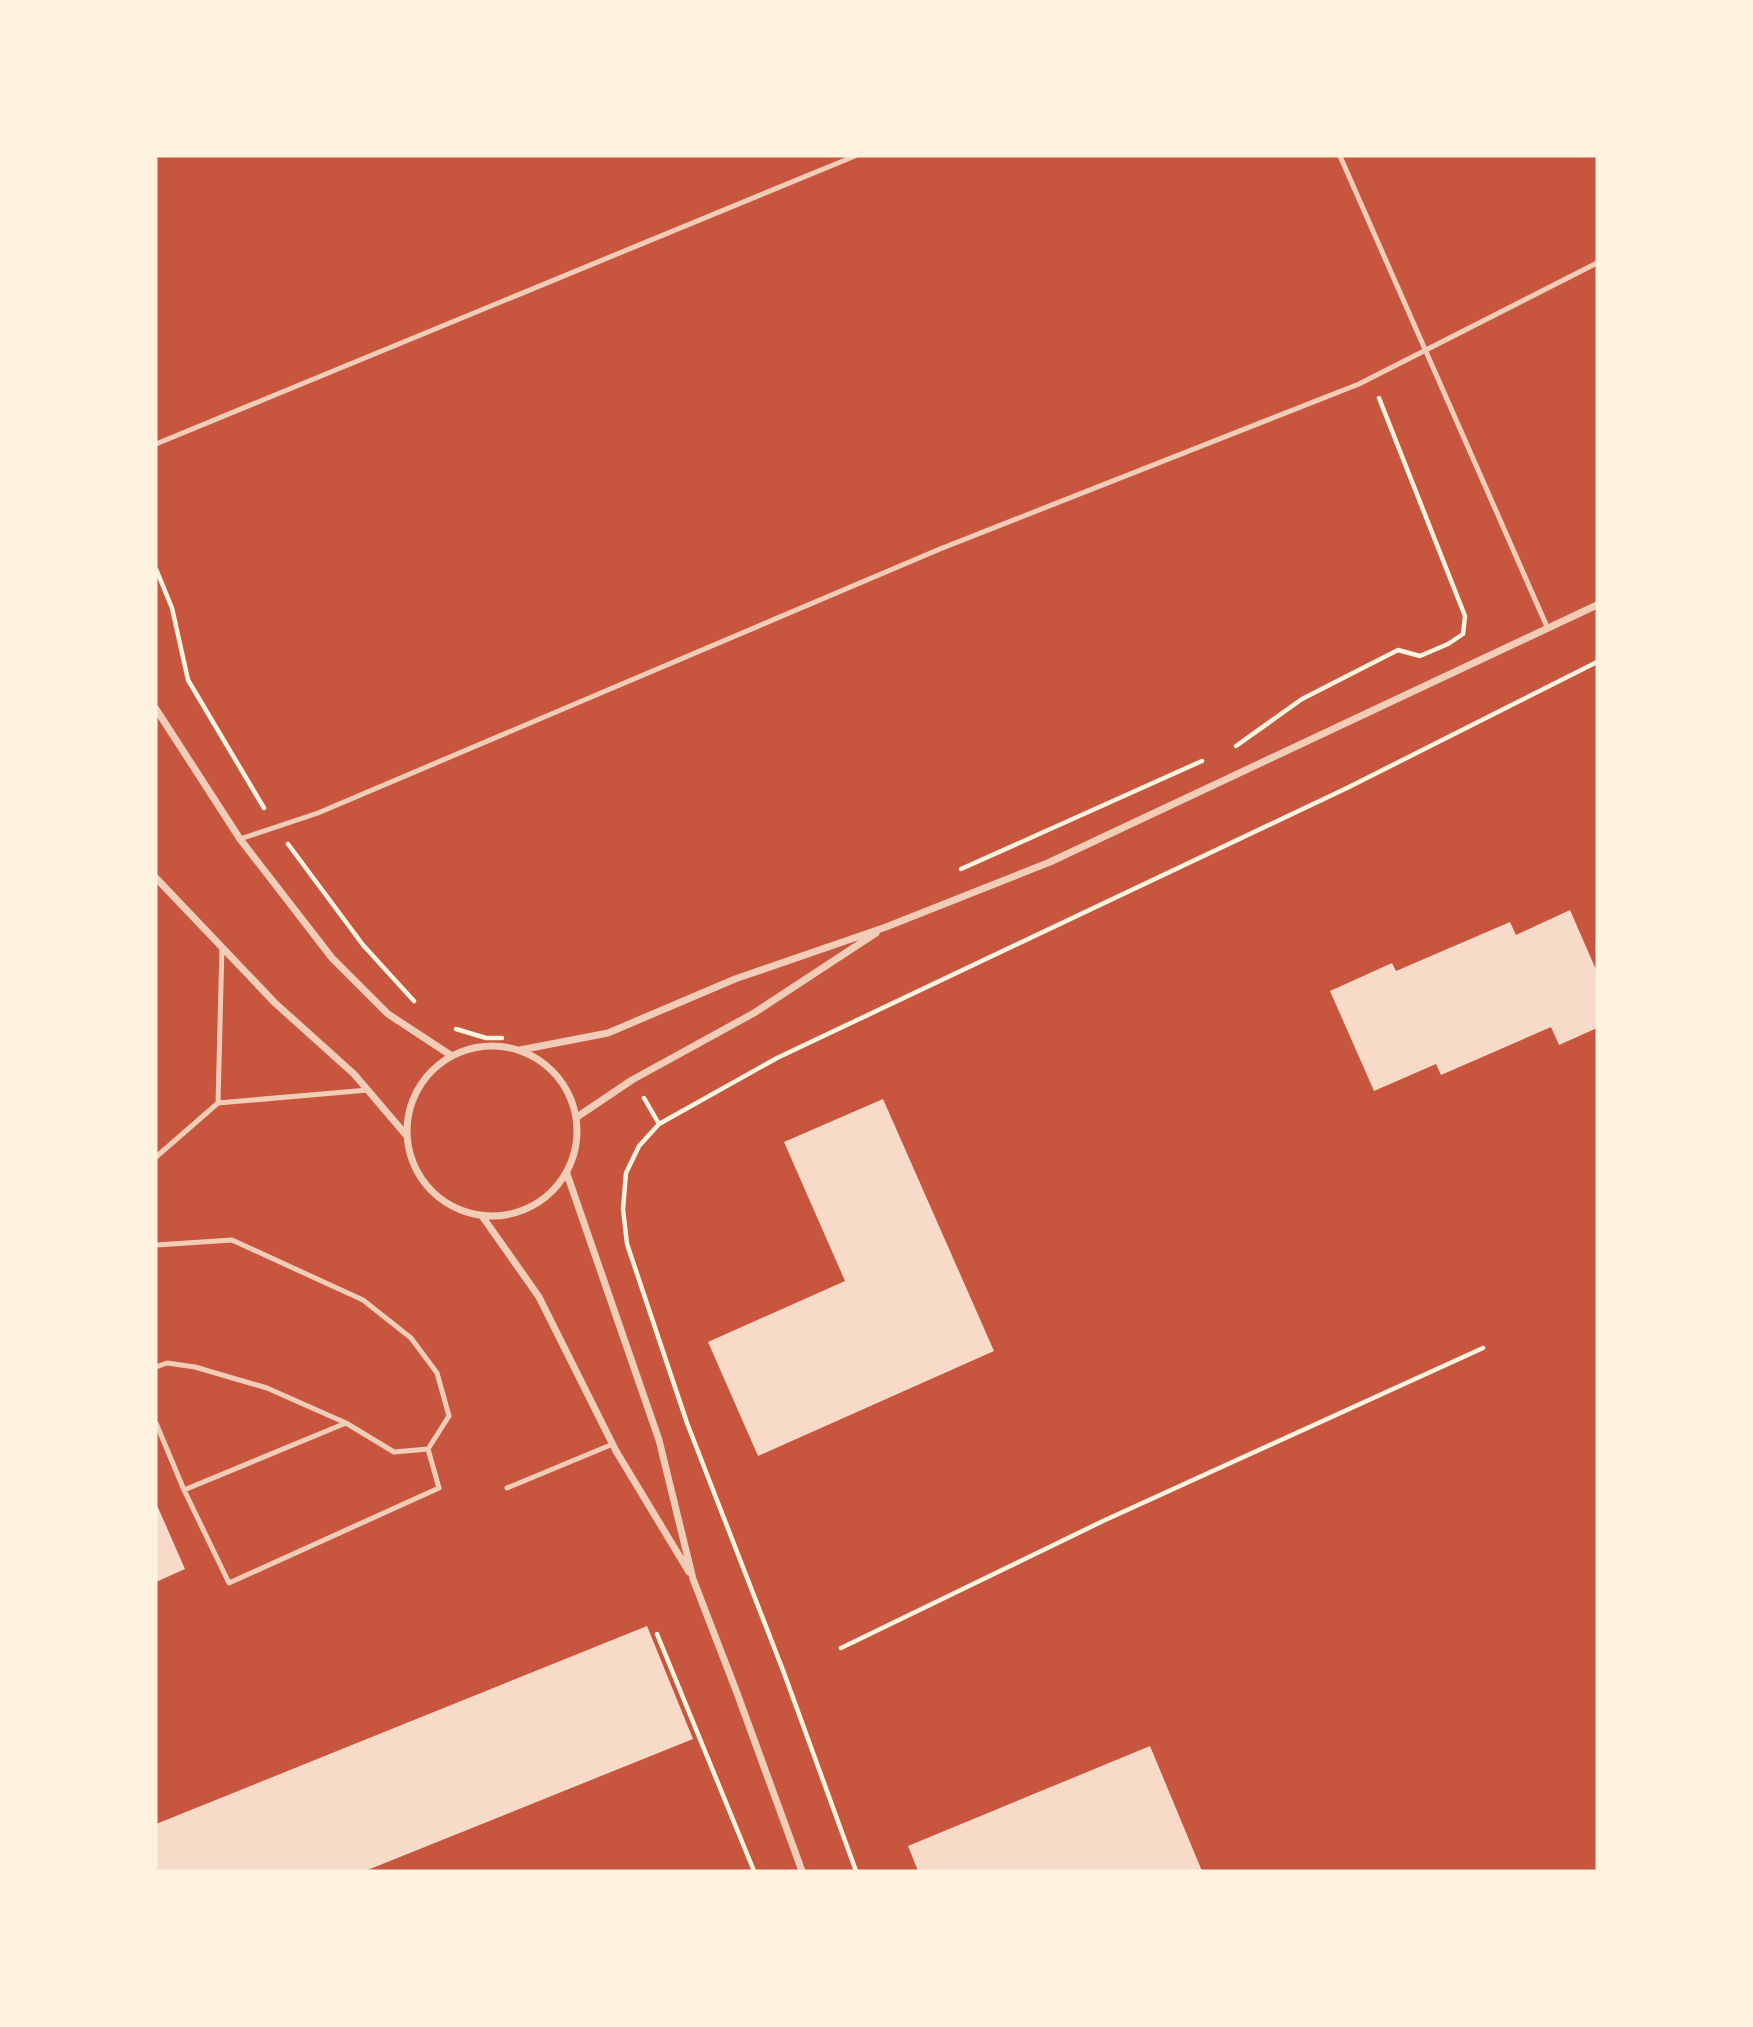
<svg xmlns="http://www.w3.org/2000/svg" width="1753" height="2027" viewBox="0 0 1753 2027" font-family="'Noto Sans',sans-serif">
	<rect width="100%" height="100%" fill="#c8553d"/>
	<path fill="#f7dbc8" d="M1570 910 1597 972V1028L1559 1045 1551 1027 1441 1075 1436 1064 1374 1091 1330 991 1392 963 1396 971 1510 922 1516 935Z
		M883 1099 994 1351 758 1456 708 1342 845 1281 784 1142Z
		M156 1503 185 1569 156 1582Z
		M647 1626 693 1739 365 1871H156V1824Z
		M1150 1746 1202 1871H918L908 1846Z"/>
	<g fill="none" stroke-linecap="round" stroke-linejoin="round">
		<path stroke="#fff3e0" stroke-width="4.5" d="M156 569 172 608 188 680 264 808
			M1236 746 1302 699 1398 650 1420 656 1448 644 1463 634 1465 616 1379 398
			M288 844 363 945 414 1001
			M961 869 1202 761
			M456 1029 486 1038H502
			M644 1098 659 1124
			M657 1634 754 1871
			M841 1648 1103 1521 1483 1348
			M856 1871 784 1673 687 1423 627 1244 623 1209 626 1173 639 1146 659 1124 777 1058 1347 788 1597 662"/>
		<path stroke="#f1ccb7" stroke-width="5" d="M1340 156 1548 629
			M156 444 855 156
			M240 839 318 813 940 549 1359 384 1597 263
			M218 1103 222 946
			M156 1157 218 1103 368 1090
			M156 1245 232 1240 363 1300 411 1338 437 1373 449 1416 428 1449 394 1452 346 1423 267 1388 195 1367 167 1363 156 1367
			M156 1423 184 1490 229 1583 439 1488 428 1449
			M507 1488 613 1444
			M184 1490 346 1423"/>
		<path stroke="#f1ccb7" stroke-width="7" d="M156 709 240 839 332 958 388 1014 452 1056
			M156 878 275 1003 354 1074 406 1135
			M407 1131a85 85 0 1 1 170 0a85 85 0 1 1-170 0Z
			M520 1050 608 1033 735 979 886 927 1050 862 1597 605
			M577 1117 632 1080 754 1013 876 933
			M567 1174 659 1440 693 1579 737 1693 802 1871
			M482 1216 539 1297 616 1451 689 1572"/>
	</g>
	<rect width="1753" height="2027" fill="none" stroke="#fff3e0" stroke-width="315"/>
</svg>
